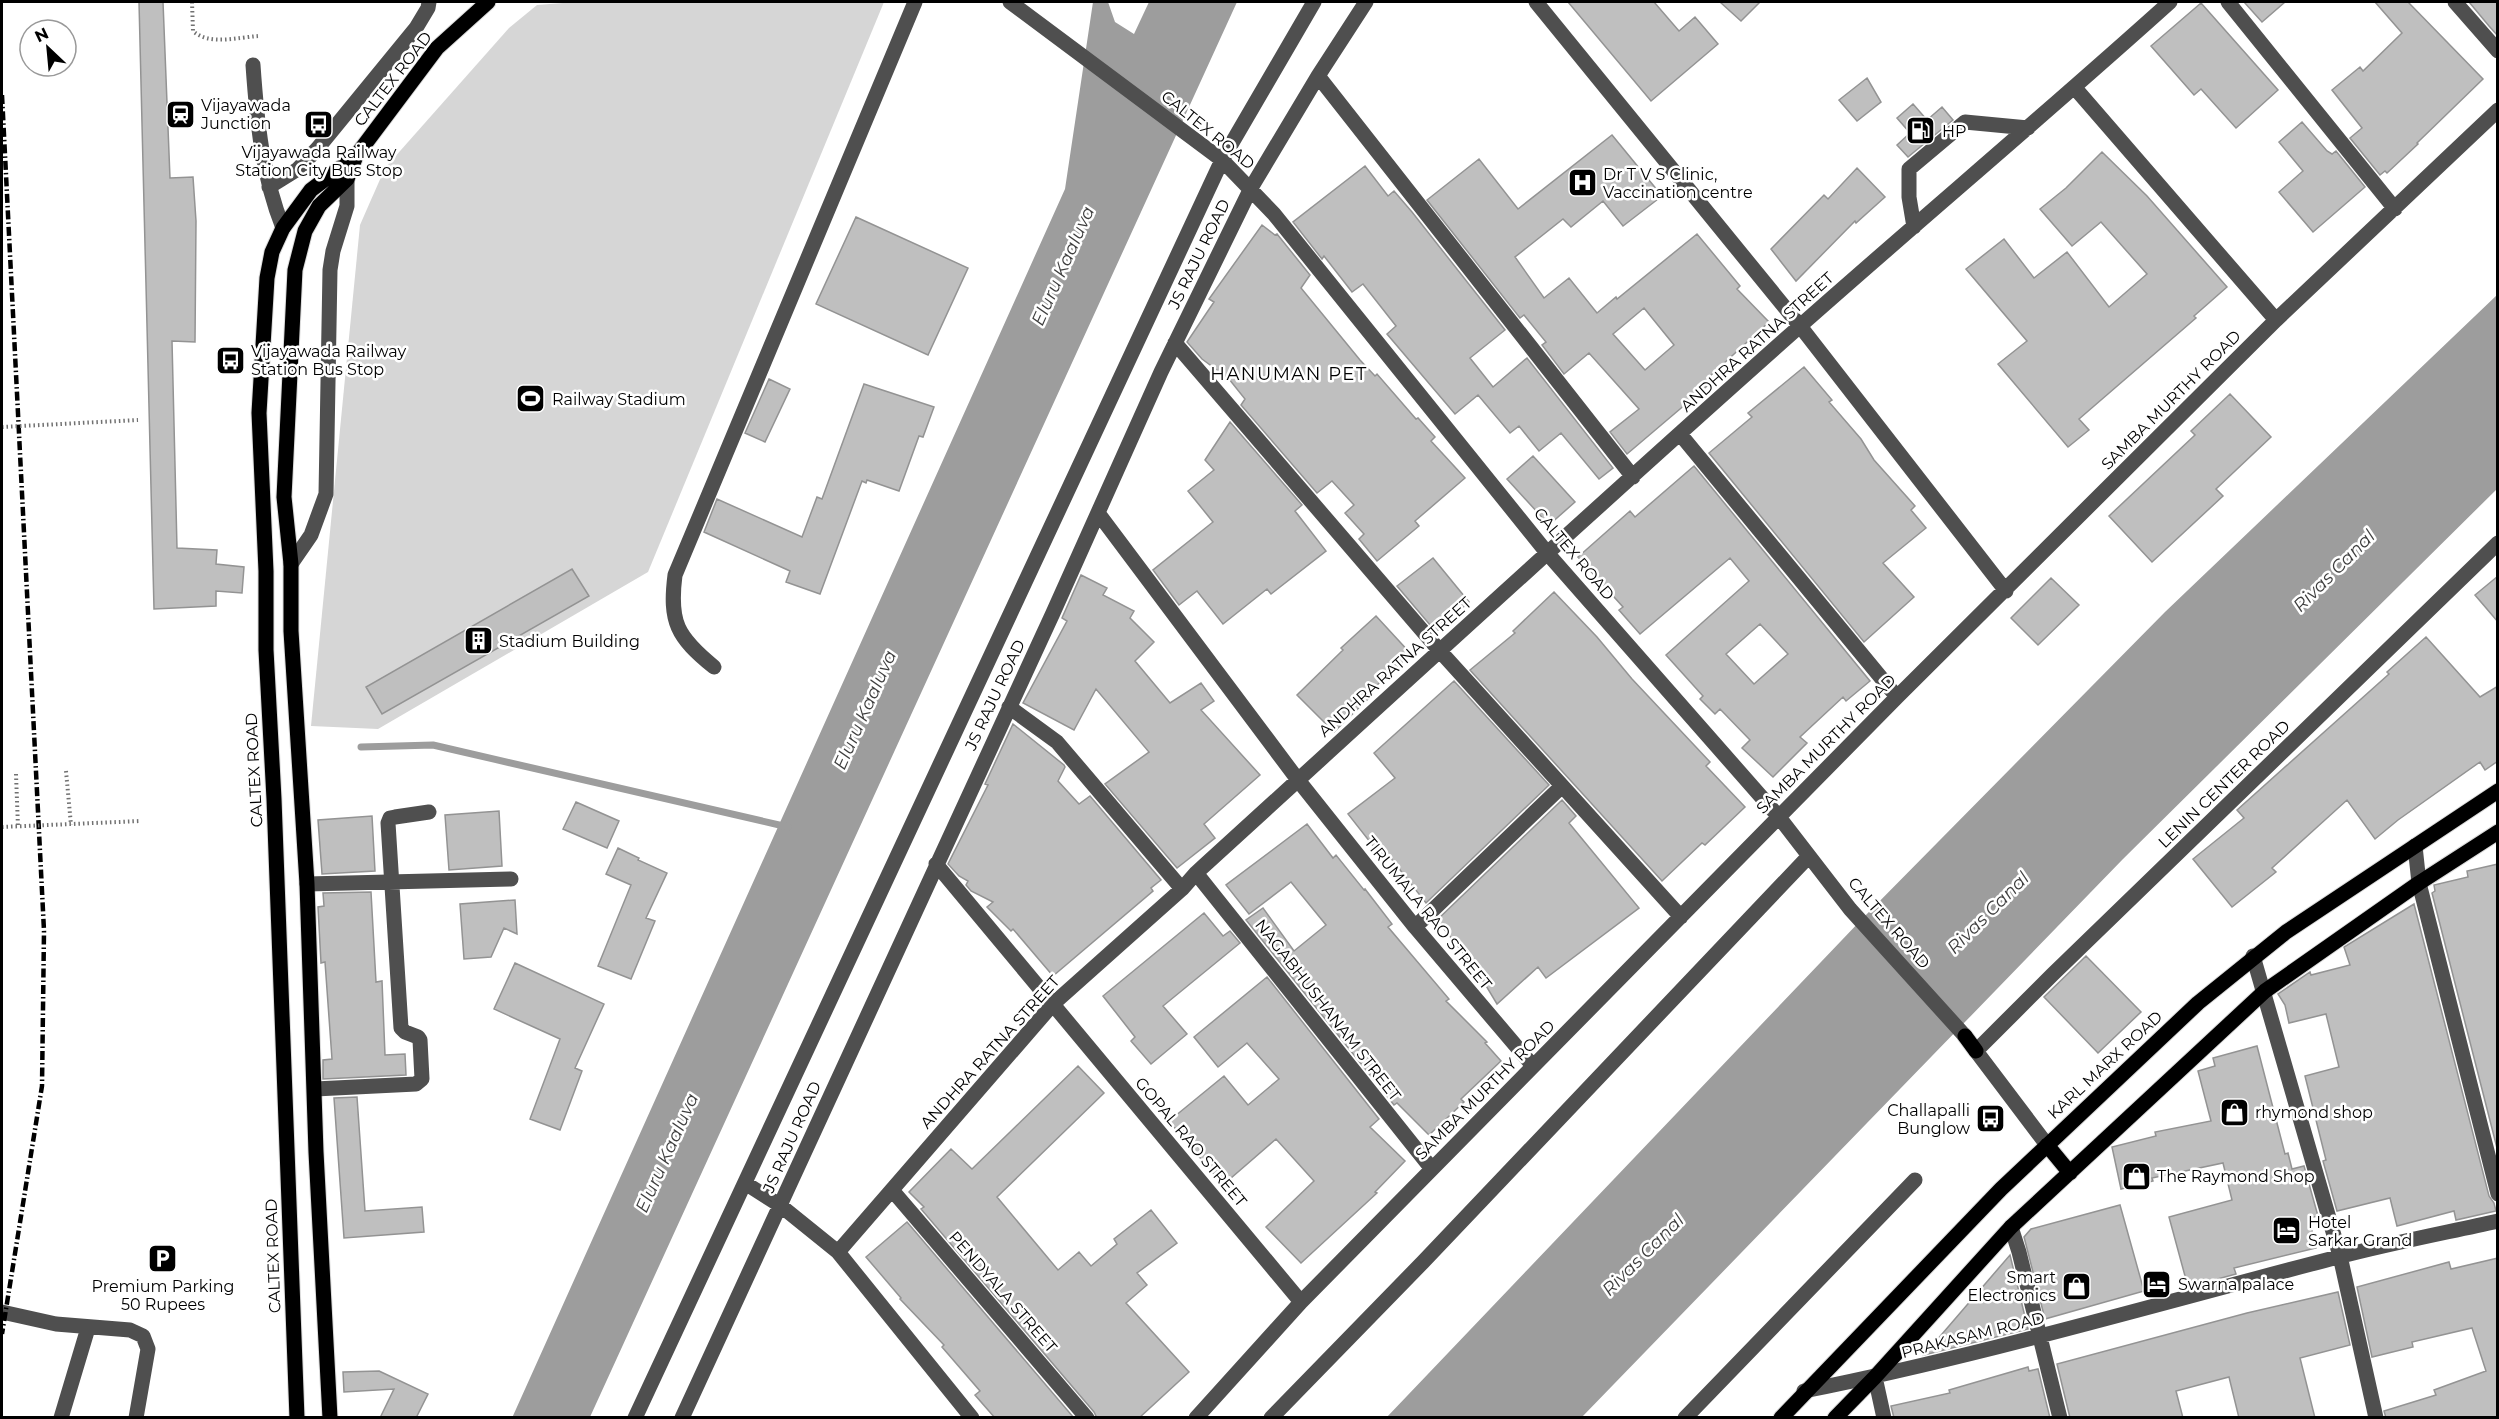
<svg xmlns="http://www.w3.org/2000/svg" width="2499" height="1419" viewBox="0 0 2499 1419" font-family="Montserrat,sans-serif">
	<rect width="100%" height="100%" fill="#fff"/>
	<path fill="#d6d6d6" d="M576 2H884L648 572 378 729 311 726 360 225 385 168 509 28 537 5Z"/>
	<path fill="#9d9d9d" d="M1093 2H1108L1115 22 1134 34 1149 2H1237L590 1417 512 1418 1065 189Z
		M2497 295V489L2123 859 1582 1417 1386 1418 1862 919 2165 612Z"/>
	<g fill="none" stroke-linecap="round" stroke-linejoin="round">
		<path stroke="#9d9d9d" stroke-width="7" d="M361 747 433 745 788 827"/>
	</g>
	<path fill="#bfbfbf" stroke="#939393" stroke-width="1.5" fill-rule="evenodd" d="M139 2H163L170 178 193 177 196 221 195 342 172 341 177 548 217 550 216 564 244 567 242 593 216 591V606L154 609Z
		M1568 2H1654L1679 31 1695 17 1718 44 1651 101Z
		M1720 2H1760L1741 21Z
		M2244 2H2285L2262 22Z
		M2375 2H2408L2483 79 2417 143 2418 144 2387 173 2385 171 2380 175 2350 138 2362 128 2332 90 2360 67 2363 71 2402 33Z
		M2469 2H2498V36L2489 26Z
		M2201 3 2278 90 2236 128 2201 89 2194 95 2151 46Z
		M1867 78 1881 102 1857 121 1839 100Z
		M1913 104 1927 120 1942 107 1953 120 1908 157 1897 145 1910 133 1897 118Z
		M2302 122 2327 151 2332 154 2336 151 2365 187 2313 232 2279 192 2303 171 2279 142Z
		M1612 135 1662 196 1623 226 1603 201 1571 227 1563 219 1515 257 1544 298 1569 278 1597 313 1616 297 1617 299 1697 234 1740 286 1737 289 1769 322 1709 377 1713 381 1627 454 1610 432 1639 409 1589 353 1564 374 1542 345 1546 342 1524 315 1520 318 1427 200 1479 159 1518 209ZM1644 308 1674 345 1645 370 1613 334Z
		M2102 152 2147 196 2227 287 2194 316 2196 318 2079 419 2089 430 2068 447 1998 364 2027 341 1966 269 2004 239 2034 278 2067 252 2109 307 2147 274 2101 222 2072 246 2040 209 2066 188Z
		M1365 166 1388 196 1394 191 1412 212 1505 330 1470 358 1493 387 1527 358 1613 468 1599 479 1561 433 1539 451 1519 426 1510 433 1478 395 1455 414 1387 334 1396 326 1363 284 1352 292 1324 256 1322 259 1293 222Z
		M1857 168 1885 197 1856 223 1855 221 1796 281 1771 249 1824 195 1828 199Z
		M856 217 968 268 928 355 816 304Z
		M1262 225 1275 235 1277 234 1310 275 1301 288 1360 360 1375 376 1377 374 1416 419 1418 418 1435 437 1431 441 1465 478 1415 521 1419 526 1377 561 1359 539 1364 534 1345 513 1354 505 1332 481 1317 493 1241 405 1245 399 1229 379 1202 359 1187 342 1214 302 1209 299Z
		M1804 367 1832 400 1829 402 1861 439 1874 460 1915 506 1911 510 1926 528 1883 563 1914 597 1864 642 1709 453 1752 417 1748 413Z
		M769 379 790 389 765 442 745 433Z
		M864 384 934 407 923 437 919 436 899 491 867 480 866 483 862 481 820 594 786 582 790 571 704 532 717 499 802 537 817 497 822 499Z
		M2230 394 2271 437 2216 489 2223 496 2152 562 2109 516 2195 435 2191 431Z
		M1230 422 1302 505 1295 511 1326 551 1271 594 1267 589 1223 624 1197 591 1179 605 1153 570 1213 522 1188 491 1214 470 1205 460Z
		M1533 456 1575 502 1549 525 1507 479Z
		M1694 466 1870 681 1846 701 1843 697 1800 737 1807 743 1773 777 1742 748 1750 740 1720 709 1715 714 1700 699 1703 696 1666 655 1749 581 1730 558 1640 634 1619 610 1623 607 1578 557 1630 511 1635 517ZM1760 624 1788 654 1754 684 1726 654Z
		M1433 558 1469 602 1436 632 1397 586Z
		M572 569 589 596 382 714 366 687Z
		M1081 575 1107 588 1103 595 1134 611 1130 618 1154 642 1135 661 1170 703 1201 683 1214 701 1201 710 1260 775 1204 824 1215 838 1177 868 1105 784 1149 752 1096 689 1074 730 1023 703 1067 621 1062 618Z
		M2498 576V622L2475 595Z
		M2051 578 2079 605 2038 645 2011 618Z
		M1554 592 1597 637 1632 679 1710 762 1706 766 1745 807 1705 845 1702 843 1662 881 1470 670 1515 633 1513 631Z
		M1376 616 1411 654 1365 696 1368 699 1334 732 1297 695 1343 650 1341 648Z
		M2426 637 2480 697 2498 686V761L2485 770 2480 762 2398 820 2375 839 2347 800 2272 868 2276 872 2232 907 2193 859 2244 818 2237 810 2389 674 2387 672Z
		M1454 681 1549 785 1426 903 1386 852 1381 856 1348 814 1395 778 1374 753Z
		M1013 724 1064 765 1065 767 1058 781 1079 804 1090 796 1161 880 1151 888 1153 891 1053 976 1013 929 1011 931 987 907 993 902 971 891 966 885 968 881 959 876 948 864 988 785 985 784Z
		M1562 800 1576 816 1569 823 1639 908 1546 978 1538 967 1497 1004 1476 969 1437 920Z
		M576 802 619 821 607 848 563 829Z
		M499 811 502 866 449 870 445 815Z
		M372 816 375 871 322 874 318 820Z
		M1307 824 1333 858 1336 855 1364 890 1365 889 1392 924 1388 927 1449 999 1446 1001 1487 1042 1485 1043 1501 1061 1461 1099 1464 1102 1429 1135 1397 1103 1394 1105 1246 920 1263 908 1294 951 1326 925 1291 882 1249 914 1226 885Z
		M618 848 639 858 638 860 667 873 646 918 655 921 631 979 598 966 631 885 606 874Z
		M2498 864V1152L2432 893 2435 891 2434 885 2468 877 2467 871Z
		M371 892 376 982 382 981 385 1055 405 1054 406 1075 323 1079V1060L332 1059 325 962 321 963 318 907 324 906 323 893Z
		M515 900 517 934 504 928 491 957 464 959 460 904Z
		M2414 904 2489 1196 2494 1203 2496 1211 2456 1220 2454 1211 2397 1226 2390 1198 2337 1211 2323 1161 2326 1160 2305 1076 2339 1067 2326 1014 2289 1023 2285 1005 2278 994 2310 972 2311 975 2350 965 2344 947Z
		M1204 913 1223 936 1230 931 1240 943 1163 1006 1187 1034 1151 1064 1131 1041 1135 1037 1103 996Z
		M2086 956 2141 1012 2098 1053 2044 997Z
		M515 963 604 1004 575 1068 582 1071 560 1130 530 1119 560 1039 494 1009Z
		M1267 977 1379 1119 1370 1127 1405 1161 1375 1192 1377 1193 1301 1263 1266 1227 1314 1181 1276 1139 1223 1185 1169 1121 1224 1076 1248 1105 1279 1079 1247 1043 1218 1067 1194 1037Z
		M2257 1046 2285 1154 2288 1153 2292 1169 2304 1166 2318 1216 2309 1218 2316 1248 2234 1268 2236 1274 2188 1287 2169 1217 2232 1200 2223 1163 2152 1178 2153 1181 2121 1189 2112 1147 2156 1136 2155 1132 2211 1121 2198 1071 2215 1066 2213 1058Z
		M1078 1066 1104 1093 997 1197 1058 1270 1079 1252 1091 1266 1117 1244 1114 1239 1151 1210 1177 1243 1137 1273 1147 1285 1126 1303 1189 1372 1139 1418H1097L1094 1412 921 1209 924 1207 909 1192 951 1149 972 1169Z
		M357 1097 365 1211 422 1207 424 1232 344 1238 334 1098Z
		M2120 1205 2144 1291 2045 1319 2024 1237 2031 1229Z
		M907 1222 1074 1418H995L975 1395 980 1391 942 1347 944 1345 900 1299 901 1298 866 1257Z
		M2010 1255 2028 1329 1924 1355Z
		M2498 1258V1418H2386L2384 1411 2436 1395 2434 1390 2486 1371 2472 1328 2412 1342 2413 1347 2372 1357 2357 1287 2449 1262 2451 1269Z
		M2338 1292 2350 1345 2300 1358 2315 1418H2239L2229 1377 2176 1391 2183 1418H2070L2057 1364 2247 1313Z
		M2028 1367 2029 1371 2038 1369 2050 1418H1894L1891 1406 1950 1393 1949 1390Z
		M379 1371 428 1394 416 1418H380L394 1389 344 1392 343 1372Z"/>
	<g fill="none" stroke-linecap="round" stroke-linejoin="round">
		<defs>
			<path id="major" d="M1965 1036 1976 1051
				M2047 1145 2070 1173
				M297 1418 274 799 266 650V571L259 413 267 278 272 252 283 228 311 190 356 156
				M330 1418 316 1152 307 884 291 631V564L284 497 295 270 305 231 319 206 347 179 356 156 437 48 488 2
				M1781 1418 2001 1189 2198 1003 2286 932 2498 791
				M1835 1418 1875 1377 2011 1227 2265 991 2419 883 2498 832"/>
		</defs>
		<use href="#major" stroke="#dbdbdb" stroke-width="17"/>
		<path stroke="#717171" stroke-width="4" stroke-dasharray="1.5 3" stroke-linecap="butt" d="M192 2 193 31C209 46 239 37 259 36
			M66 771 71 825
			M16 774 18 827"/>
		<path stroke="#4f4f4f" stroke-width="15" d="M1010 2 1222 160 1274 214 1548 554 1779 817 1850 909 1965 1036
			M1536 2 1800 326 2006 591
			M2228 2 2395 209
			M2455 2 2498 51
			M253 65C257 122 262 175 283 228
			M1318 76 1633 477
			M2075 88 2276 320
			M269 187 298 169 317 149 416 28 428 8 429 2
			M1914 227 1909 197V169L1965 122 2028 128
			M1175 343 1439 650 1681 917
			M1680 434 1897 697
			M1098 513 1298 780 1415 927 1533 1066
			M291 564 311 535 326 494 330 270 333 251 347 206V179
			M714 667C677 637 669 622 675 575L915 2
			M1009 707 1057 742 1182 889
			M2415 846 2419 883 2498 1194
			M936 864 1301 1302
			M1196 873 1432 1169
			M307 884 511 879
			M1415 927 1561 787
			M2253 956 2340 1256 2376 1418
			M315 1089 416 1084 422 1079 420 1040 418 1037 405 1032 401 1028 388 823 390 818 395 817 429 812
			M2047 1145 1976 1051 2052 975 2498 543
			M745 1183 781 1206 838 1252 972 1418
			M892 1190 1087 1418
			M2011 1227 2019 1252 2060 1418
			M838 1252 1053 1004 1182 889 1196 873C1397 690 1597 506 1800 326 1923 217 2048 112 2170 2
			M2 1312 56 1324 130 1330 143 1336 148 1349 136 1418
			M1875 1377 1884 1418
			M1804 1391C1984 1355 2160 1303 2338 1257 2391 1243 2444 1233 2498 1221
			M61 1418 88 1328
			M635 1418 1222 160 1314 2
			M682 1418 1053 613 1161 372 1251 188 1318 76 1366 2
			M1196 1418 1301 1302 1897 697 2276 320 2498 110
			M1271 1418 1423 1262 1809 856
			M1685 1418 1915 1180"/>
		<use href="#major" stroke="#000" stroke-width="15"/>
		<path stroke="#000" stroke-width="4.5" stroke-dasharray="9 3 1.5 3" stroke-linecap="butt" d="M2 95 44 931 42 1086 2 1334"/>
		<path stroke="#717171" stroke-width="4" stroke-dasharray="1.5 3" stroke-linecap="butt" d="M2 427 138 420
			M2 827 141 821"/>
	</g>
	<defs>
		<symbol id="station-square" viewBox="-11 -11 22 22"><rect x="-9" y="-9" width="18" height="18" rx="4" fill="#000" stroke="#fff"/><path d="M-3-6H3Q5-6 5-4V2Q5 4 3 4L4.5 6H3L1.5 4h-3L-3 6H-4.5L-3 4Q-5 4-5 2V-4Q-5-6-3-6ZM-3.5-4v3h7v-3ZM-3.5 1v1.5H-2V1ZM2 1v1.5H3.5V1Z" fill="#fff"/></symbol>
		<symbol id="bus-square" viewBox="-11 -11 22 22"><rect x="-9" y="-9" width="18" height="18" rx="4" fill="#000" stroke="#fff"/><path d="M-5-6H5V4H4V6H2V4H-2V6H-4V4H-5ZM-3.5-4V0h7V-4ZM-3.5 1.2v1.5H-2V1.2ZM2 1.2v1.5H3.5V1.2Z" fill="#fff"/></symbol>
		<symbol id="fuel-square" viewBox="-11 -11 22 22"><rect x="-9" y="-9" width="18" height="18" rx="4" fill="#000" stroke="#fff"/><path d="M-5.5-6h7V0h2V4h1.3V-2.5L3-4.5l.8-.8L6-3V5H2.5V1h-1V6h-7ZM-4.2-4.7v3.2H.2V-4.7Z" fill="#fff"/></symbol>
		<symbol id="hospital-square" viewBox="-11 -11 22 22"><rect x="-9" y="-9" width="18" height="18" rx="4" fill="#000" stroke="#fff"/><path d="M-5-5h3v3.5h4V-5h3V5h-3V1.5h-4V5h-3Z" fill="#fff"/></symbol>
		<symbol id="stadium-square" viewBox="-11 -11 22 22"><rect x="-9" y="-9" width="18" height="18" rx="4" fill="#000" stroke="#fff"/><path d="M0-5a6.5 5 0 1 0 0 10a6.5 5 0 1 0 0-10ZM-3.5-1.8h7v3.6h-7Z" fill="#fff"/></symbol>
		<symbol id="building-square" viewBox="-11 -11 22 22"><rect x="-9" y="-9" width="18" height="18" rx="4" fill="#000" stroke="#fff"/><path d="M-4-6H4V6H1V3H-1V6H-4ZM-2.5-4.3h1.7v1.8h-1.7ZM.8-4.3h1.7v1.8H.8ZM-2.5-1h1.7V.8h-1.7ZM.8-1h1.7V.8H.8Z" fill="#fff"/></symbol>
		<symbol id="shop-square" viewBox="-11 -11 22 22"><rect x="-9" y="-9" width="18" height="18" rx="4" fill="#000" stroke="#fff"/><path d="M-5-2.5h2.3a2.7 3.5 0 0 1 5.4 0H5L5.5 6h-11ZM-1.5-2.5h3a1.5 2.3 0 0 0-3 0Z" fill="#fff"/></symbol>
		<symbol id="hotel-square" viewBox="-11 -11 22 22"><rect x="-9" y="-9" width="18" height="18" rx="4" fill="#000" stroke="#fff"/><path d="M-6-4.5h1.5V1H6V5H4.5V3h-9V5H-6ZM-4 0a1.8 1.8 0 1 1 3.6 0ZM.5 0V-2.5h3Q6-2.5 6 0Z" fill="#fff"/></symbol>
		<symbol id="parking-square" viewBox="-11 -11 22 22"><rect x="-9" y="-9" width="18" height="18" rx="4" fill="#000" stroke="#fff"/><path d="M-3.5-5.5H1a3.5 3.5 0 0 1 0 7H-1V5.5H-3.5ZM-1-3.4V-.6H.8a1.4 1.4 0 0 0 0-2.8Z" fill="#fff"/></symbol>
	</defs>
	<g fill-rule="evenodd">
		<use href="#station-square" x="164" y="98" width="33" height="33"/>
		<use href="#bus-square" x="302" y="108" width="33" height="33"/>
		<use href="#fuel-square" x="1904" y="114" width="33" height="33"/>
		<use href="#hospital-square" x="1566" y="166" width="33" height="33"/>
		<use href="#bus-square" x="214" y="344" width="33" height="33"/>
		<use href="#stadium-square" x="514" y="382" width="33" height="33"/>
		<use href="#building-square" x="462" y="624" width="33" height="33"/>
		<use href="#shop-square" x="2218" y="1096" width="33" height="33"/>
		<use href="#bus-square" x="1974" y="1102" width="33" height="33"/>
		<use href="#shop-square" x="2120" y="1160" width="33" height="33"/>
		<use href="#hotel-square" x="2270" y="1214" width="33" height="33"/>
		<use href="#parking-square" x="146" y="1242" width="33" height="33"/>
		<use href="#hotel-square" x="2140" y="1268" width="33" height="33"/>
		<use href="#shop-square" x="2060" y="1270" width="33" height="33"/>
	</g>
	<g text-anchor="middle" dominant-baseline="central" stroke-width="5" stroke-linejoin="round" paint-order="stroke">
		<g font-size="16" fill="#000" stroke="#fff">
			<text transform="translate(393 79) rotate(-52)">CALTEX ROAD</text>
			<text transform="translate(1208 130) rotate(39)">CALTEX ROAD</text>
			<text transform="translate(1199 254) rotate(-64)">JS RAJU ROAD</text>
			<text transform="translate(1757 342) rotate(-42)">ANDHRA RATNA STREET</text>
			<text transform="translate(2171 400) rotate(-45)">SAMBA MURTHY ROAD</text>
			<text transform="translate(1574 554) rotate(50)">CALTEX ROAD</text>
			<text transform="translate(1395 667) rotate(-42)">ANDHRA RATNA STREET</text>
			<text transform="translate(995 695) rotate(-65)">JS RAJU ROAD</text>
			<text transform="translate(1826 744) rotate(-45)">SAMBA MURTHY ROAD</text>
			<text transform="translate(254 770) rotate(-93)">CALTEX ROAD</text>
			<text transform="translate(2224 784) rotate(-44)">LENIN CENTER ROAD</text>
			<text transform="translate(1428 913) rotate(51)">TIRUMALA RAO STREET</text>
			<text transform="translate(1889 923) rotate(49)">CALTEX ROAD</text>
			<text transform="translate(1328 1010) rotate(52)">NAGABHUSHANAM STREET</text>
			<text transform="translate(990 1052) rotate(-48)">ANDHRA RATNA STREET</text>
			<text transform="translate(2105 1065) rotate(-43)">KARL MARX ROAD</text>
			<text transform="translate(1485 1090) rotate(-45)">SAMBA MURTHY ROAD</text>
			<text transform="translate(792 1137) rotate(-66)">JS RAJU ROAD</text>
			<text transform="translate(1191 1142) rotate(50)">GOPAL RAO STREET</text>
			<text transform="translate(273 1256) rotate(-92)">CALTEX ROAD</text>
			<text transform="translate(1003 1292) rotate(49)">PENDYALA STREET</text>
			<text transform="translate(1973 1335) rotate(-14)">PRAKASAM ROAD</text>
		</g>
		<g font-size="16" fill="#000" stroke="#fff" text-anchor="start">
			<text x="201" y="105">Vijayawada<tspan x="201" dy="18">Junction</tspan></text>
			<text x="1942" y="131">HP</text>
			<text x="319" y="152" text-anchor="middle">Vijayawada Railway<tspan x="319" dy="18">Station City Bus Stop</tspan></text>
			<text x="1603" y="174">Dr T V S Clinic,<tspan x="1603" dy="18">Vaccination centre</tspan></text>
			<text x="251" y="351">Vijayawada Railway<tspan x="251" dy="18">Station Bus Stop</tspan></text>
			<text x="552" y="399">Railway Stadium</text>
			<text x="499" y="641">Stadium Building</text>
			<text x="1970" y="1110" text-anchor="end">Challapalli<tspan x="1970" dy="18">Bunglow</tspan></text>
			<text x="2255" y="1112">rhymond shop</text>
			<text x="2157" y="1176">The Raymond Shop</text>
			<text x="2308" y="1222">Hotel<tspan x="2308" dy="18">Sarkar Grand</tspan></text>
			<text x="2056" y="1277" text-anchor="end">Smart<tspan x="2056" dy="18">Electronics</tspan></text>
			<text x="2178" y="1284">Swarna palace</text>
			<text x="163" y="1286" text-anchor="middle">Premium Parking<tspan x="163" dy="18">50 Rupees</tspan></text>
		</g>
		<g font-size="18" font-style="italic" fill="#3e3e3e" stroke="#fff">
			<text transform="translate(1063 266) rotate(-66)">Eluru Kaaluva</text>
			<text transform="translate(2334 571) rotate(-45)">Rivas Canal</text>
			<text transform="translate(865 710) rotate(-66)">Eluru Kaaluva</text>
			<text transform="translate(1988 913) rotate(-45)">Rivas Canal</text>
			<text transform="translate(667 1153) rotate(-66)">Eluru Kaaluva</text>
			<text transform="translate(1643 1255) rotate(-45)">Rivas Canal</text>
		</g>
		<g font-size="18" letter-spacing="1.5" fill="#000" stroke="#fff">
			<text x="1289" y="374">HANUMAN PET</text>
		</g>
	</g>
	<rect width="2499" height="1419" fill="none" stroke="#000000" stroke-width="6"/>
	<g transform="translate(48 48) rotate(334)"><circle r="28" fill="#ffffff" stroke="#999999" stroke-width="1.5"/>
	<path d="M0-4.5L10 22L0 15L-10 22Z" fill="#000000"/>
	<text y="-9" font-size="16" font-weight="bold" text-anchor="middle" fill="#000000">N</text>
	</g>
</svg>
